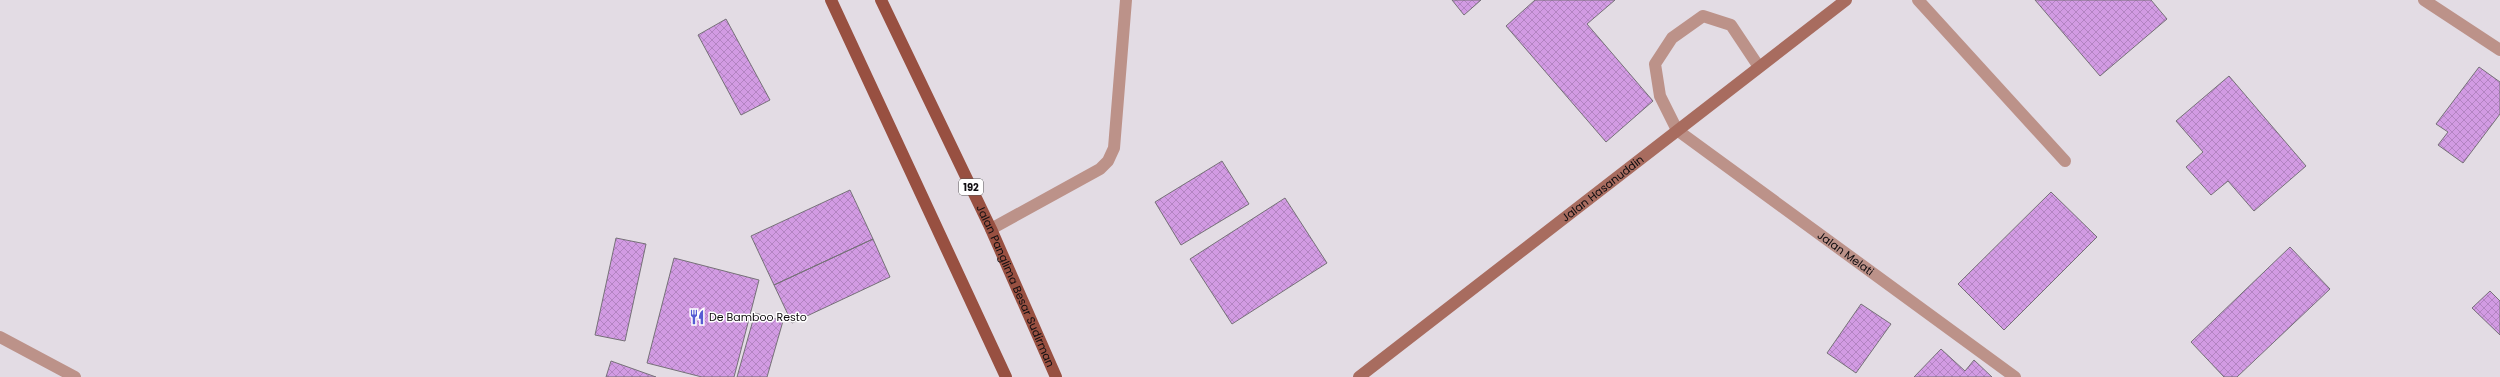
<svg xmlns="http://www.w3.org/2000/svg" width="2500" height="377" viewBox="0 0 2500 377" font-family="Poppins,sans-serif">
	<defs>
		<pattern id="building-cross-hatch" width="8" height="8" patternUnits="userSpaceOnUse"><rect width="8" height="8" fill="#d29be3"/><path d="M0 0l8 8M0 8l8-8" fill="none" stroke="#b384c2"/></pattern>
	</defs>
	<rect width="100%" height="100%" fill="#e3dce4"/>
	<path fill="url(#building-cross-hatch)" stroke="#767178" d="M1452 0H1481L1464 15Z
		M1535 0H1615L1587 24 1653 101 1606 142 1506 26Z
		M2035 0H2151L2167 19 2100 76Z
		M726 19 770 100 741 115 698 35Z
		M2479 67 2500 82V114L2463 163 2438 145 2448 132 2436 124Z
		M2229 76 2306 166 2254 211 2228 181 2211 195 2186 167 2203 152 2176 121Z
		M1222 161 1249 204 1181 245 1155 202Z
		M850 190 873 239 774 285 751 236Z
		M2051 192 2097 237 2004 330 1958 284Z
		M1285 198 1327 263 1232 324 1190 259Z
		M616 238 646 244 625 341 595 335Z
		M873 239 890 277 792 323 774 285Z
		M2290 247 2330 289 2237 377H2224L2191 342Z
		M674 258 759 280 734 377H702L647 363Z
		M2490 291 2500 301V335L2472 308Z
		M1861 304 1891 324 1856 373 1827 353Z
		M755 313 783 321 767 377H737Z
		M1941 349 1965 371 1974 360 1992 377H1914Z
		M611 361 656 377H606Z"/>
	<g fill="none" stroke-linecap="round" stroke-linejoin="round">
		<path stroke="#bc9289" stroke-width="12" d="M1677 130 1660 96 1655 64 1672 38 1703 16 1731 25 1759 67
			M991 229 1100 169 1108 161 1114 148 1126 0"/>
		<g stroke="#bc9289" stroke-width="12">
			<path d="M1918 0 2065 161"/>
			<path d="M2424 0 2500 50"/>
			<path id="s1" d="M1677 130 2015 377"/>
			<path d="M0 337 75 377"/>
		</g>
		<path stroke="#a86c5f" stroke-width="12" id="s2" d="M1359 377 1846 0"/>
		<g stroke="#985041" stroke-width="12">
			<path d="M831 0 1006 377"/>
			<path id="s3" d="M881 0 991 229 1056 377"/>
		</g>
	</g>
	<defs>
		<symbol id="restaurant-bare" viewBox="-9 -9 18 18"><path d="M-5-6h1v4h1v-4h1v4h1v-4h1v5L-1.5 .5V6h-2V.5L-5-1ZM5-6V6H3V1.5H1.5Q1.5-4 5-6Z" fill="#565bd3" stroke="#fff" stroke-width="2.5" paint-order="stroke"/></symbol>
	</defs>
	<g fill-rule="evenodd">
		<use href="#restaurant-bare" x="686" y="306" width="22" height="22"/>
	</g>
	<g text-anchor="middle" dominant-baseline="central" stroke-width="3" stroke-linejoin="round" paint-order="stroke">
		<rect fill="#fff" stroke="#585658" stroke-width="1" x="959" y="179" width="24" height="16" rx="3"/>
		<g font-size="10" font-weight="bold" fill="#100d10">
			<text x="971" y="187">192</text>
		</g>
		<g font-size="11" fill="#100d10" stroke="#fff">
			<text stroke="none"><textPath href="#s2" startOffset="308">Jalan Hasanuddin</textPath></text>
			<text stroke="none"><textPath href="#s1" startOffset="209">Jalan Melati</textPath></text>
			<text stroke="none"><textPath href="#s3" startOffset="316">Jalan Panglima Besar Sudirman</textPath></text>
		</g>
		<g font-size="11" fill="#100d10" stroke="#fff" text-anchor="start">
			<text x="709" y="317">De Bamboo Resto</text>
		</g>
	</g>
</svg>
